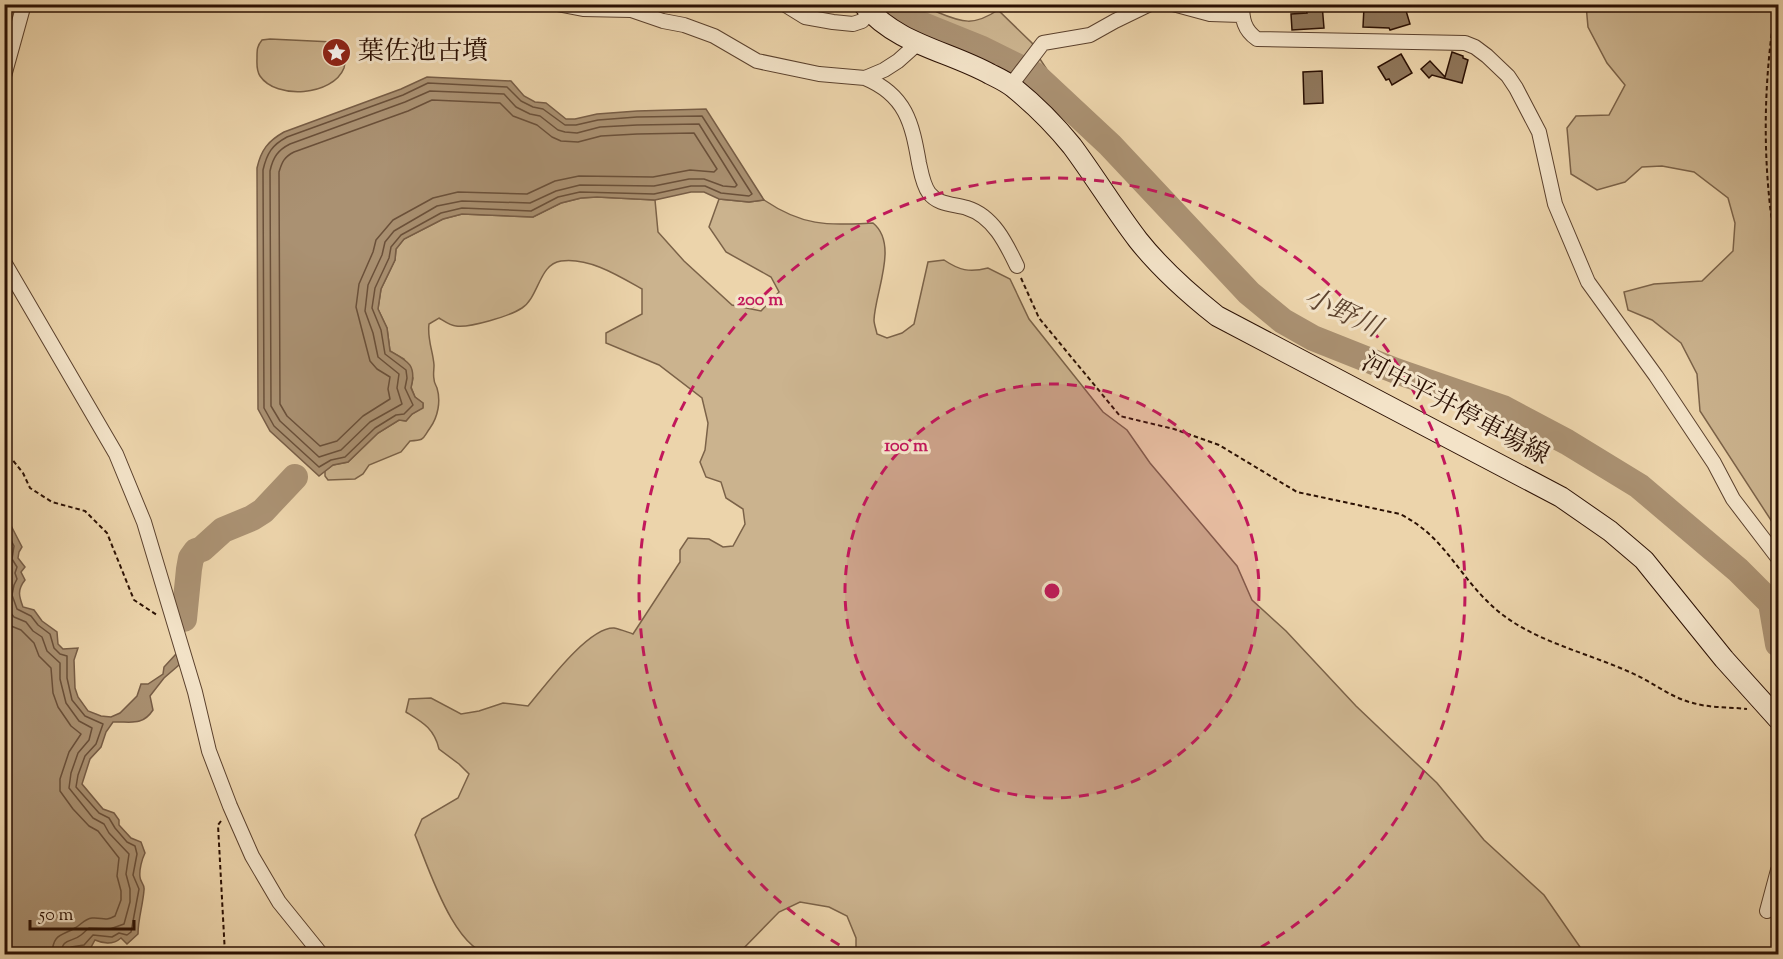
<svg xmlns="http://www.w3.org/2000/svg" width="1783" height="959" viewBox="0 0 1783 959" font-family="'Sorts Mill Goudy','Noto Serif JP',serif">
	<rect width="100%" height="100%" fill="#ecd4ab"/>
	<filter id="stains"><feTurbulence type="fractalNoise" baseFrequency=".00333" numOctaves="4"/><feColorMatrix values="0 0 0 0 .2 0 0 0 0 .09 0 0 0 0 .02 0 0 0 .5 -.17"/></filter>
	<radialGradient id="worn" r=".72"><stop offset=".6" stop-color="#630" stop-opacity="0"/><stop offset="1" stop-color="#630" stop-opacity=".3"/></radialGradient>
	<path fill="#cbb38e" stroke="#7b6248" stroke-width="1.5" d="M877 5C891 5 907 2 920 5 926 5 932 9 937 12 963 23 974 26 998 10L1032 43 1038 56 1074 111C1050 98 1026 81 1001 69 958 50 913 36 877 5Z
		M1586 5H1778V531L1700 411 1697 374 1681 343 1652 320 1628 310 1624 292 1654 284 1702 281 1733 251 1735 223 1728 198 1694 172 1662 166 1642 167 1625 182 1597 190 1571 174 1567 128 1576 116 1609 115 1625 85 1607 63 1588 27Z
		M270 39 333 42 344 49C345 55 346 62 344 68 333 96 276 100 260 76 256 70 257 64 257 57 257 50 257 46 262 40Z
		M597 197 655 200 658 232 684 261 732 305 761 311 779 292 771 277 726 252 709 227 719 199 749 202 764 200C804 227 828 225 873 223 899 244 875 292 874 320 874 324 876 329 877 334L887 338 902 333 914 324 928 262 944 260C959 270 969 273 988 268L1010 279 1029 319 1103 412 1127 430 1150 463 1237 566 1252 600 1286 631 1356 706 1437 783 1484 840 1544 895 1580 947 1588 954H856V938L847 916 829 907 800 902 779 912 738 954H544C530 941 511 953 495 954 456 958 427 863 415 835L422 819 458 798 469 774 459 764 439 749C434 728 422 722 406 712L409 699 431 698 461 714 479 711 503 703 528 706C545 686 588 627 614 628 620 629 627 632 633 634L680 562V550L688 538 709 539 723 547 733 546 745 524 743 509 726 498 721 482 706 477 700 462 705 450 708 423 702 398 659 365 606 343V333L642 314V289C619 276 589 257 561 261 539 264 539 297 522 308 510 316 470 328 456 326 451 326 444 321 439 318L429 324C427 339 433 351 434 365 434 370 433 375 434 379 434 383 436 385 437 388 441 401 438 417 430 428 422 439 426 440 410 441L401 452 369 465 363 474 355 479 328 480 325 476V471L333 465 348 462 378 433 399 420 406 421 412 414 423 407V403L415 397 411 387 413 378 404 359 390 351 387 328 378 309 381 289 395 260 396 249 404 239 443 219 462 214 533 217 561 203 581 198Z"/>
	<path fill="#aa9172" stroke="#775d46" stroke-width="1.5" d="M427 77 511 81 524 96 535 102 546 103 566 119H575L597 114 637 111 706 109 764 200 749 202 719 199 704 192H691L655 200 597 197 581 198 561 203 533 217 462 214 443 219 404 239 396 249 395 260 381 289 378 309 387 328 390 351C408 361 417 365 411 388L415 397 423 403V408L412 414 406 421 399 420 378 433 348 462 333 465 319 476 270 431 258 409 257 168C261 150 268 141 284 132L401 89Z
		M4 512 22 547 19 552 18 558 25 567 21 572 25 580C17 590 19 596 23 607L34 610 42 621 57 632 58 644 63 649 78 648 74 660 75 688 78 697 88 711 101 716 111 717 120 713 137 696 141 684H148L163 674 164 667 177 653 179 665 164 678 150 696 153 710C142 727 129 721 113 722L106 732 101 747 90 759 82 784 103 809 114 813 119 820V825L131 838 141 842 145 853C142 859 139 870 140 877 140 882 145 884 144 890 143 905 138 919 138 934L127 944 121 938C113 945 104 944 95 940L90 949 76 951 71 954H5Z"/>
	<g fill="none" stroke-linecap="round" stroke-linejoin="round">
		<path stroke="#6a503a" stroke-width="1.5" d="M428 83 507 87 521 101 533 107 543 109 565 125H576L598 120 637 117 702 116 752 194 749 196 721 193 705 186H691L654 194 580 192 558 197 531 211 462 208 441 213 401 235 391 247 389 258 375 288 372 308 381 330 385 354 406 370 407 378 405 388 413 405 404 414 396 415 375 428 345 457 331 460 319 467 274 426 264 408 263 170C267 153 272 145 287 137L403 95Z
			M430 91 504 94 516 107 530 114 540 116 558 130 565 132 577 133 600 127 637 125 699 124 737 185 735 187 723 186 704 179H689L654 186 580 185 556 191 530 203 462 201 437 206 394 231 385 242 382 255 368 285 365 311 373 333 378 357 399 374 397 388 402 404 370 422 341 450 319 457 280 421 271 406 270 171C273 157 278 150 290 144L405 102Z
			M432 100 500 103 513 116 537 125 552 137 561 141 578 142 601 136 637 134 694 133 717 169 714 172 690 170 653 177 579 176 555 181 527 194 458 192 433 198 393 220 376 240 373 252 359 284 356 307 370 361 377 369 390 377 388 389 390 399 363 416 337 441 320 446 287 416 280 404 279 172C282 162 284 157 294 152L408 111Z
			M4 527 14 546 12 559 17 567 15 573 17 579 14 585 12 595 17 609 31 616 38 625 50 634 54 648 60 654 67 656V678L72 700 85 716 103 724 96 744 85 756 78 775 76 787 99 813 109 818 115 828 127 842 135 846 137 854 133 875 139 889 131 932 127 935 119 933 112 937 93 935 84 945 71 947 69 954
			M4 543 9 578 5 597 10 612 14 617 26 622 33 631 42 637 47 651 60 663V679L66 703 79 721 92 728 89 740 78 753 71 773 69 788 93 818 104 824 109 833 129 854 126 874 130 889V902L124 924 110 929 89 928C86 930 84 933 81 935 72 943 62 937 61 954
			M4 620 11 626 21 630 34 643 39 656 51 668 53 693 58 707 71 726 81 734 69 752 60 779V791L73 809 89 826 98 831 119 858 117 876 121 891V900L115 916C104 922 103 917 92 918 84 919 82 924 75 928 62 936 53 933 52 954"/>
		<path stroke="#aa9172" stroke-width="26" d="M892 4 913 21 980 48 1035 75 1110 145 1249 293 1283 321 1313 338 1396 371 1503 408 1567 442 1639 486 1738 570 1771 603 1778 644
			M184 619 189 569 191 558 196 551 202 549 223 530 252 518 263 511 295 477"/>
	</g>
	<path fill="#8f765a" stroke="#2b1003" stroke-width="1.5" d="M1305 4H1322L1324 28 1292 30 1291 14 1307 13Z
		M1381 4H1404L1410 24 1390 30 1389 28 1363 27 1364 7H1382Z
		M1452 52 1463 56V58L1468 60 1462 83 1432 75 1429 78 1421 69 1430 61 1445 77Z
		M1401 54 1412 73 1392 85 1389 79 1386 80 1378 67Z
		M1322 71 1323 103 1304 104 1303 72Z"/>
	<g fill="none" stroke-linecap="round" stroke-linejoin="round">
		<defs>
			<path id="street" d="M557 4 583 9 631 10 663 21 684 25 714 36 757 61 819 74 865 78 884 70 898 61 917 44
				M784 4 805 17 833 22 853 24 862 21 870 12
				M1173 4 1210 14 1241 15
				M1242 4C1242 19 1244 30 1257 39L1465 43 1475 47 1487 56 1508 76 1516 88 1539 132 1555 204 1588 282 1656 376 1714 463 1733 499 1778 558
				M4 76 24 4
				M865 78C906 95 912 123 919 163 921 172 923 185 929 193 938 205 954 204 967 208 993 216 1006 243 1017 266
				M1011 85 1043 43 1090 35 1115 21 1150 4
				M4 262 116 454 144 522 195 692 209 751 230 806 252 856 279 902 321 954
				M1767 911 1778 870"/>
			<path id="secondary" d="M863 4C898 45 946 50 990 74 998 78 1007 82 1014 88 1035 105 1055 125 1072 146 1095 177 1115 210 1138 240 1161 269 1188 293 1217 316L1561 497 1610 531 1644 560 1724 659 1778 719"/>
		</defs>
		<use href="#street" stroke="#5b412d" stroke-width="16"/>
		<use href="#secondary" stroke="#2b1003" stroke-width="22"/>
		<path stroke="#2b1003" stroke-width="2" stroke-dasharray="4.5 3" stroke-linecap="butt" d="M1776 4C1762 88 1762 176 1778 258
			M1021 278 1039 318 1120 416 1174 429 1219 445 1297 492 1400 514C1442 535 1455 569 1486 600 1525 641 1586 651 1636 675 1655 684 1672 698 1693 703 1710 708 1729 707 1747 709
			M4 449 23 473 30 488 52 502 85 511 107 533 134 600 157 615
			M221 821 218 825 225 954"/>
		<use href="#street" stroke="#f3e3c8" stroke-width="14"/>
		<use href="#secondary" stroke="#f3e3c8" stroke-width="20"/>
	</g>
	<circle cx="1052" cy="591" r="207" fill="#c2185b" fill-opacity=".12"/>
	<g fill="none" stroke="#c2185b" stroke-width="3" stroke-dasharray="10 8">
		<circle cx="1052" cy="591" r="207"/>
		<path d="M855 954A413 413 0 1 1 1249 954"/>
	</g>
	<defs>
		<symbol id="sight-disc" viewBox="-11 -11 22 22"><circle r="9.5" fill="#8f2418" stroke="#f3e3c8"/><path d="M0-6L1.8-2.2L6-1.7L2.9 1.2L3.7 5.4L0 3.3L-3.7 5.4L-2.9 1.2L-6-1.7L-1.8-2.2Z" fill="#fff"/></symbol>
	</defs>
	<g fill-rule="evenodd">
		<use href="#sight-disc" x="320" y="36" width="33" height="33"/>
	</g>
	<g text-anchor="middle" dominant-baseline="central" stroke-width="6" stroke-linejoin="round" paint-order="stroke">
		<g font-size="26" fill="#2b1003" stroke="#f3e3c8" text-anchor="start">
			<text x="358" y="52">葉佐池古墳</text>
		</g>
		<g font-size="26" fill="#2b1003" stroke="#f3e3c8">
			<text transform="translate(1455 410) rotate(28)">河中平井停車場線</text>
		</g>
		<g font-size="27" font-style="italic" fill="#5e442f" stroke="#f3e3c8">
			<text transform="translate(1342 314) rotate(25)">小野川</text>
		</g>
	</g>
	<circle cx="1052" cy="591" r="9" fill="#c2185b" stroke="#f3e3c8" stroke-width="3"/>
	<g font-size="18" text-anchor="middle" font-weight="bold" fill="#c2185b" stroke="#f3e3c8" stroke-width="6" stroke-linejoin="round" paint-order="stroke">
		<text x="760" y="305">200 m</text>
		<text x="906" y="451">100 m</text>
	</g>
	<rect width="1783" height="959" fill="none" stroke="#ecd4ab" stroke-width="24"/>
	<rect x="6" y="6" width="1771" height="947" fill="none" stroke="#2b1003" stroke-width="3"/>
	<rect x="12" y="12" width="1759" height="935" fill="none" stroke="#2b1003" stroke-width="1.5"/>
	<path d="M30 920v9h104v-9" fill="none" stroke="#2b1003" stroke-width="3"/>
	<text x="39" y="920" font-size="18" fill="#2b1003" stroke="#f3e3c8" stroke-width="4.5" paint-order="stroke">50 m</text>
	<rect width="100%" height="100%" filter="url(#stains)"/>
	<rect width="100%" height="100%" fill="url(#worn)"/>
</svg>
